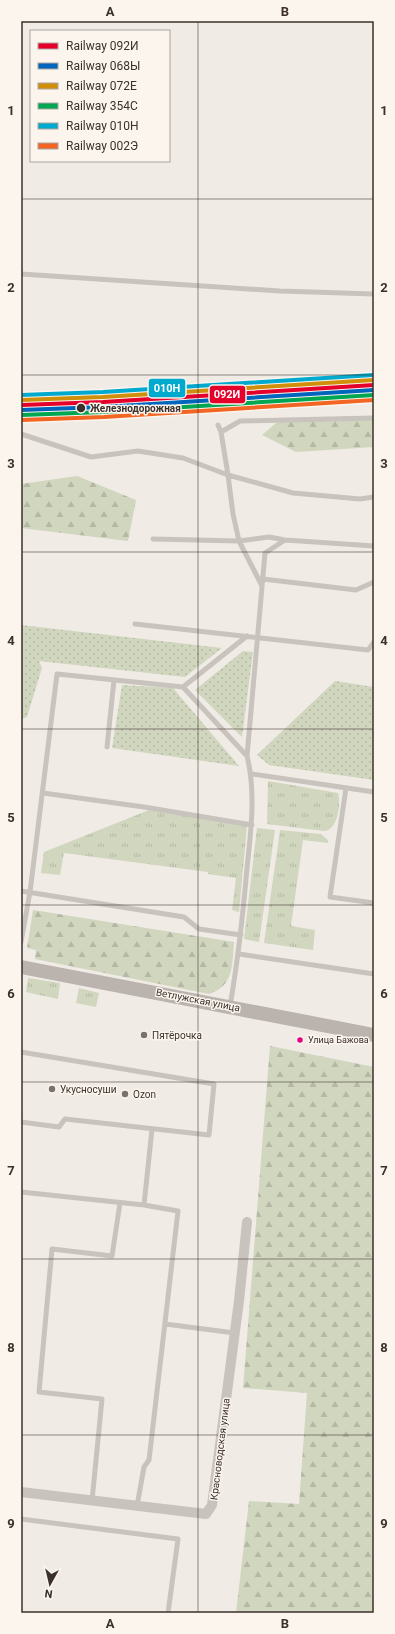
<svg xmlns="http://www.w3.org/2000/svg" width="395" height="1634" viewBox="0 0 395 1634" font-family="Roboto,sans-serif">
	<defs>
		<pattern id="grass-tufts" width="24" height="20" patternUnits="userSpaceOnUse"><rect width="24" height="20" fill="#d1d6bf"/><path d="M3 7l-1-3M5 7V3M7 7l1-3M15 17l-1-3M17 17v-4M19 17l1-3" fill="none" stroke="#b4b8a4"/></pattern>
		<pattern id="forest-firs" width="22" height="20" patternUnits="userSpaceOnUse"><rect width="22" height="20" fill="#d1d6bf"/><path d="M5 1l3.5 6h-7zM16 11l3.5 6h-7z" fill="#b4b8a4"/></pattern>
		<pattern id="park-dots" width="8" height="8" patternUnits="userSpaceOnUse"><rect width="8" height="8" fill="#d1d6bf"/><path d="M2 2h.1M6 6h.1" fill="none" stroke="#b4b8a4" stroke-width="1.8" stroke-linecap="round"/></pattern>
	</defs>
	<rect width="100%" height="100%" fill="#f0ebe5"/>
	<path fill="url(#grass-tufts)" d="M268 781 338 793C341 804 338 830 324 831L267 824Z
		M149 810 247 826 239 912 232 910 236 878 208 874V872L64 853 60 875 41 873 44 852Z
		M257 828 275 830 259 942 244 939Z
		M280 830 321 834 328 840V843L303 840 291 926 315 930 313 950 264 943Z
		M28 978 60 983 58 999 26 992Z
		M79 988 99 993 96 1007 76 1003Z"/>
	<path fill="url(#forest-firs)" d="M374 416V447L296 452 262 435 282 418Z
		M77 476 136 500 128 541 21 528V484Z
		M33 910 234 942C232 965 234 986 209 994L35 959 36 950 27 948Z
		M270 1046 374 1067V1613H236L249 1501 299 1504 307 1393 243 1388Z"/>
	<path fill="url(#park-dots)" d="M21 625 222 648 185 677 39 661 42 668 27 717 21 719Z
		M243 651 253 652 242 737 195 690Z
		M335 681 374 687V780L269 765 257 755Z
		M122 685 173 688 239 766 112 748Z"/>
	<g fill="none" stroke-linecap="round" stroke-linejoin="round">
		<path stroke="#c9c3be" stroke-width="5" d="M21 274 280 291 374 294
			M218 425 221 432 228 475 233 514 239 541 262 586
			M221 432 240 421 374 418
			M21 434 91 457 138 451 183 458 228 475 293 493 360 499 374 497
			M153 539 239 541 269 537 285 540
			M263 579 356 590 374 582
			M135 624 368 650 374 642
			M183 687 247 636
			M107 747 114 680
			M252 774 374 792
			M346 788 330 897 374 903
			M43 793 144 807 252 825
			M21 891 184 917 199 929 241 935
			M21 942 30 892 57 674 183 687 247 756
			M239 954 374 974
			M230 1006C238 960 243 914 247 868 251 831 256 792 247 756L265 553 285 540 374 546
			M21 1052 214 1084 209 1135 65 1119 59 1127 21 1122
			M21 1192 144 1205 178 1211 149 1460 144 1467 137 1506
			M144 1205 152 1129
			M165 1324 235 1333
			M92 1501 102 1399 39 1392 52 1249 112 1256 120 1203
			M21 1519 178 1539 168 1613"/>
		<path stroke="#c9c3be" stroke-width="10" d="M21 1492 206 1514 212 1505 239 1301 247 1222"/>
		<path stroke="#bab3ae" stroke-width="14" d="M21 967 374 1035"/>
		<defs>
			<path id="rail-1" d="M21 405 103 402 374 385"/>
			<path id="rail-2" d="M21 410 103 407 374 390"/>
			<path id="rail-3" d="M21 400 103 397 374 380"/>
			<path id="rail-4" d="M21 415 104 412 374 395"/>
			<path id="rail-5" d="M21 395 103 392 373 375"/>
			<path id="rail-6" d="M22 420 104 417 374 400"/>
		</defs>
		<use href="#rail-1" stroke="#fbf5ee" stroke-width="7"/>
		<use href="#rail-2" stroke="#fbf5ee" stroke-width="7"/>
		<use href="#rail-3" stroke="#fbf5ee" stroke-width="7"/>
		<use href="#rail-4" stroke="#fbf5ee" stroke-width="7"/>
		<use href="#rail-5" stroke="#fbf5ee" stroke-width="7"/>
		<use href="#rail-6" stroke="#fbf5ee" stroke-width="7"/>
		<use href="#rail-1" stroke="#e4002b" stroke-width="4"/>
		<use href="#rail-2" stroke="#0065bd" stroke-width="4"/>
		<use href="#rail-3" stroke="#d18e09" stroke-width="4"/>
		<use href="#rail-4" stroke="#00a651" stroke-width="4"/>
		<use href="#rail-5" stroke="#00a9ce" stroke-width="4"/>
		<use href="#rail-6" stroke="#f26522" stroke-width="4"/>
	</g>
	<path fill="none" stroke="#3b302b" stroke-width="1" stroke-opacity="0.55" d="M198 21V1613M21 199H374M21 375H374M21 552H374M21 729H374M21 905H374M21 1082H374M21 1259H374M21 1435H374"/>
	<circle fill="#3b302b" stroke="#fbf5ee" stroke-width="1.5" cx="81" cy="408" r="5"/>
	<g fill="#7a716c" stroke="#fbf5ee" stroke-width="1.5">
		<circle cx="144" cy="1035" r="4"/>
		<circle cx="52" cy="1089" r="4"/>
		<circle cx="125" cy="1094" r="4"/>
	</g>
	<circle fill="#e5007d" stroke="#fbf5ee" stroke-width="1.5" cx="300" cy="1040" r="3.5"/>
	<g text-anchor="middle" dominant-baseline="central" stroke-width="3" stroke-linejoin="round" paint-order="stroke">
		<g font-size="9" fill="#3b302b" stroke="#fbf5ee" text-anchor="start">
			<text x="308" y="1040">Улица Бажова</text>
		</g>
		<g font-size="10" font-weight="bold" fill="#3b302b" stroke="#fbf5ee" text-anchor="start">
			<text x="90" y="408">Железнодорожная</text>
		</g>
		<g font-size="10" fill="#3b302b" stroke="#fbf5ee">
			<text transform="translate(198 1000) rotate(11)">Ветлужская улица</text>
			<text transform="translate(220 1449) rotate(-83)">Красноводская улица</text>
		</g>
		<g font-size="10" fill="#3b302b" stroke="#fbf5ee" text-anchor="start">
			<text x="152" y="1035">Пятёрочка</text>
			<text x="60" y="1089">Укусносуши</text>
			<text x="133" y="1094">Ozon</text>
		</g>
	</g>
	<g stroke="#fbf5ee" stroke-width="1.5">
		<rect x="148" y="378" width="38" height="20" rx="4" fill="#00a9ce"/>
		<rect x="209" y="385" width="37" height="19" rx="4" fill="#e4002b"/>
	</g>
	<g font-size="11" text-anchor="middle" font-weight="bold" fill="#fff">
		<text x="167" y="392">010Н</text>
		<text x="227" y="398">092И</text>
	</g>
	<rect width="395" height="1634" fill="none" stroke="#fbf5ee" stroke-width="44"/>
	<rect x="30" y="30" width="140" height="132" fill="#fbf5ee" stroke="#aea6a0"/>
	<rect x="38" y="43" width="20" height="6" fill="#e4002b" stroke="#aea6a0"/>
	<text x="66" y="50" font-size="12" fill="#3b302b">Railway 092И</text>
	<rect x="38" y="63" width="20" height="6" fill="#0065bd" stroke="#aea6a0"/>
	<text x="66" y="70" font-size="12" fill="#3b302b">Railway 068Ы</text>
	<rect x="38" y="83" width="20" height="6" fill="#d18e09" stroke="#aea6a0"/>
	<text x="66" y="90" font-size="12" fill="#3b302b">Railway 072Е</text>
	<rect x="38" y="103" width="20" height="6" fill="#00a651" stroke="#aea6a0"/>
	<text x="66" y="110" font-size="12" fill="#3b302b">Railway 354С</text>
	<rect x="38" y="123" width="20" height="6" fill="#00a9ce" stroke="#aea6a0"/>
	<text x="66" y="130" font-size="12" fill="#3b302b">Railway 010Н</text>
	<rect x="38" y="143" width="20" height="6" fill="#f26522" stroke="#aea6a0"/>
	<text x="66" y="150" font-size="12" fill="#3b302b">Railway 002Э</text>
	<g transform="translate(50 1584) rotate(188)" stroke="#fbf5ee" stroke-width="3" paint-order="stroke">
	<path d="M0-3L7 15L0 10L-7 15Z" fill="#3b302b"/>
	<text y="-6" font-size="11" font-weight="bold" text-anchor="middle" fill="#3b302b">N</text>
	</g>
	<rect x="22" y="22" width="351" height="1590" fill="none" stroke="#3b302b" stroke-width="1.5"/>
	<g font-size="13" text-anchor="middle" font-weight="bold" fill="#3b302b">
		<text x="110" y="16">A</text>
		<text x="285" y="16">B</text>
		<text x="11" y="115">1</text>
		<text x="384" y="115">1</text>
		<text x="11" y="292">2</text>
		<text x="384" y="292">2</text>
		<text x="11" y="468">3</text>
		<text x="384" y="468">3</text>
		<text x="11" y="645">4</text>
		<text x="384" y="645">4</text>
		<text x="11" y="822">5</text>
		<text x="384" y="822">5</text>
		<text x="11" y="998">6</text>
		<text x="384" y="998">6</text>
		<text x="11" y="1175">7</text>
		<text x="384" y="1175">7</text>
		<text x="11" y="1352">8</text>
		<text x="384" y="1352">8</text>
		<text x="11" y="1528">9</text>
		<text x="384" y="1528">9</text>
		<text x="110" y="1628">A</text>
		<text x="285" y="1628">B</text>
	</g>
</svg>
